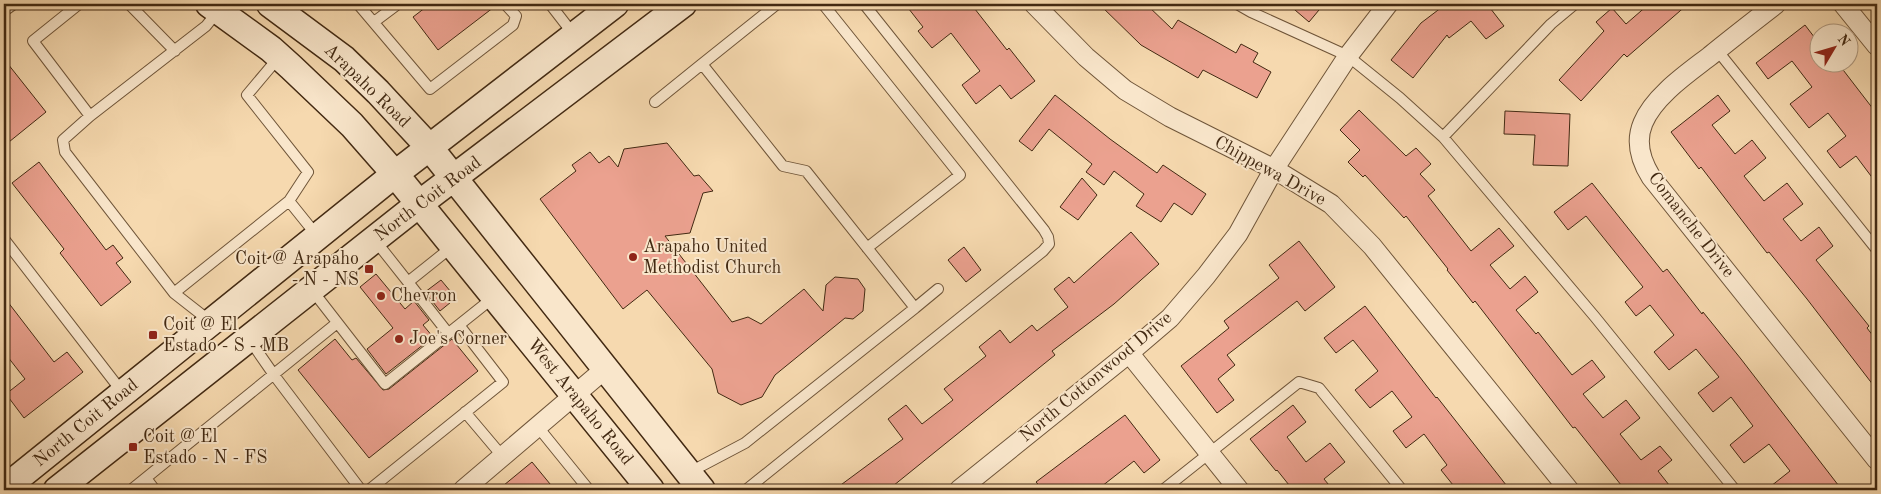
<svg xmlns="http://www.w3.org/2000/svg" width="1881" height="494" viewBox="0 0 1881 494" font-family="'Old Standard TT',serif">
	<rect width="100%" height="100%" fill="#f6d9af"/>
	<filter id="stains"><feTurbulence type="fractalNoise" baseFrequency=".004" numOctaves="4"/><feColorMatrix values="0 0 0 0 .2 0 0 0 0 .09 0 0 0 0 .02 0 0 0 .5 -.17"/></filter>
	<radialGradient id="worn" r=".72"><stop offset=".6" stop-color="#630" stop-opacity="0"/><stop offset="1" stop-color="#630" stop-opacity=".3"/></radialGradient>
	<path fill="#eba18f" stroke="#422912" d="M430 4H498L438 50 413 17Z
		M905 4H971L1007 50 1009 48 1035 81 1011 99 1000 85 976 104 962 85 980 71 951 33 932 48 918 31 923 27Z
		M1099 4H1146L1172 29 1178 20 1236 53 1241 44 1258 53 1253 62 1271 72 1257 98 1203 70 1198 78 1141 45Z
		M1288 4H1324L1309 22Z
		M1446 4H1487L1504 26 1486 39 1471 21 1449 38 1447 35 1413 78 1391 60 1421 23Z
		M1649 4H1688L1627 57 1624 54 1581 101 1559 80 1604 31 1596 22 1612 8 1626 24Z
		M1805 25 1818 42V62H1837L1877 114V184L1856 156 1840 168 1827 151 1846 136 1828 113 1809 128 1790 104 1812 87 1792 61 1768 79 1756 63Z
		M4 59 46 112 4 146Z
		M1055 95 1110 139 1157 173 1163 165 1206 194 1192 215 1174 203 1161 222 1136 206 1144 194 1114 171 1104 185 1086 172 1092 164 1049 129 1032 151 1019 141Z
		M1718 95 1730 111 1712 125 1735 154 1752 140 1766 158 1744 176 1764 201 1787 183 1803 204 1783 219 1801 241 1819 227 1833 246 1816 260 1869 326 1867 328 1877 341V390L1807 299 1769 252 1767 253 1701 167 1699 169 1671 132Z
		M1359 110 1406 156 1416 148 1431 164 1420 174 1435 190 1428 196 1471 251 1499 228 1514 246 1490 265 1510 289 1525 276 1538 292 1516 310 1536 334 1538 332 1572 375 1592 360 1605 377 1583 394 1603 418 1626 400 1640 418 1620 434 1641 460 1660 446 1672 460 1658 471 1673 490H1625L1575 427 1573 428 1475 301 1473 303 1447 270 1448 269 1406 216 1404 218 1365 175 1363 177 1348 162 1360 150 1340 130Z
		M1505 111 1570 114 1568 166 1533 165 1535 135 1504 134Z
		M667 143 694 176 699 175 713 191 703 193 690 233 665 236 732 322 748 317 761 324 804 289 823 311 826 285 835 277 858 279 865 289 863 311 853 319 845 318 775 375 762 397 741 405 718 393 712 369 647 290 623 309 540 199 576 171 572 165 590 152 599 163 609 156 618 167 624 149Z
		M39 162 106 250 113 245 123 258 116 263 131 282 101 306 60 253 64 249 12 183Z
		M1082 178 1097 195 1078 220 1060 207Z
		M1592 183 1663 272 1667 269 1702 314 1703 312 1741 359 1842 490H1766L1790 471 1769 444 1744 463 1730 445 1753 426 1731 397 1713 412 1698 393 1719 377 1696 349 1669 370 1654 352 1674 335 1650 305 1636 316 1625 302 1643 287 1586 216 1568 230 1554 212Z
		M1131 232 1159 264 1114 304 1052 351 1055 355 888 490H834L903 439 888 419 906 405 922 424 953 400 944 389 986 356 979 347 1000 330 1010 343 1032 325 1037 331 1068 307 1054 289 1069 277 1074 283Z
		M1299 241 1335 287 1305 311 1297 301 1227 355 1235 365 1218 379 1234 400 1217 413 1181 366 1229 328 1224 321 1279 278 1269 265Z
		M964 247 981 270 966 282 948 260Z
		M376 274 405 309 414 301 429 320 423 325 433 337 386 374 367 349 393 328 360 287Z
		M441 280 456 298 440 311 425 292Z
		M4 297 54 362 67 352 83 372 24 418 6 394 25 379 4 352Z
		M1365 306 1436 398 1437 397 1510 490H1457L1441 470 1447 465 1424 434 1406 448 1393 431 1412 417 1392 391 1370 408 1355 390 1378 371 1353 340 1336 353 1324 338Z
		M335 339 352 360 356 358 383 390 389 389 452 339 478 371 369 458 298 370Z
		M1293 405 1306 422 1287 437 1306 462 1330 443 1345 462 1324 479 1333 490H1293L1277 470 1276 471 1250 439Z
		M1125 415 1160 460 1144 473 1134 461 1097 490H1043L1036 482Z
		M532 462 555 490H498Z"/>
	<g fill="none" stroke-linecap="round" stroke-linejoin="round">
		<defs>
			<path id="lane" d="M79 4 33 41 90 116
				M129 4 175 51
				M358 4 430 89 513 25 516 16 505 4
				M550 4 574 35
				M823 4 960 175 867 248
				M1237 4 1251 12 1348 56 1400 98 1443 137 1595 317 1735 490
				M4 11 14 4
				M374 22 398 4
				M1717 50 1877 250
				M279 57 247 95 308 172 289 201 318 237
				M655 102 702 64
				M1443 137 1551 24 1575 4
				M4 239 123 393
				M374 239 408 282
				M312 290 385 384 494 297
				M174 293 289 201
				M915 308 938 289
				M211 322 174 293 65 152 63 140 90 116 206 26 218 11
				M448 333 408 282 453 246
				M249 339 274 375 361 490
				M465 412 503 457
				M538 427 589 490
				M690 472 745 443 915 308 806 171 783 166 702 64 777 4
				M146 478 155 490
				M131 490 337 323
				M369 490 503 382 459 325
				M746 490 1043 251 1049 244 1048 237 1044 230 864 4
				M1163 490 1299 382 1319 388 1402 490"/>
			<path id="street" d="M1034 4 1086 57 1125 90 1170 117 1274 169 1331 204 1372 246 1569 490
				M1776 4C1754 21 1732 38 1710 56 1688 73 1654 96 1643 123 1635 142 1641 161 1651 177L1877 460
				M1843 4 1877 46
				M1129 353 1239 490
				M463 490 605 369
				M959 490 1129 353 1170 318 1206 276 1238 234 1274 169 1348 56 1388 4"/>
			<path id="secondary" d="M209 4 271 49 291 67 352 125 395 174 651 490
				M270 4 344 59 378 92 430 148 702 490
				M4 489 395 174 615 4
				M57 490 419 204 683 4"/>
		</defs>
		<use href="#lane" stroke="#6f5539" stroke-width="12"/>
		<use href="#street" stroke="#6f5539" stroke-width="21"/>
		<use href="#secondary" stroke="#422912" stroke-width="29"/>
		<use href="#lane" stroke="#f9e6cb" stroke-width="10"/>
		<use href="#street" stroke="#f9e6cb" stroke-width="19"/>
		<use href="#secondary" stroke="#f9e6cb" stroke-width="26"/>
	</g>
	<g fill="#8f2418" stroke="#f9e6cb" stroke-width="2">
		<circle cx="633" cy="257" r="5"/>
		<rect x="364" y="264" width="10" height="10" rx="2.5"/>
		<circle cx="381" cy="296" r="5"/>
		<rect x="148" y="330" width="10" height="10" rx="2.5"/>
		<circle cx="399" cy="339" r="5"/>
		<rect x="128" y="442" width="10" height="10" rx="2.5"/>
	</g>
	<g text-anchor="middle" dominant-baseline="central" stroke-width="4" stroke-linejoin="round" paint-order="stroke">
		<g font-size="18" fill="#422912" stroke="#f9e6cb">
			<text transform="translate(367 86) rotate(44)">Arapaho Road</text>
			<text transform="translate(1270 171) rotate(29)">Chippewa Drive</text>
			<text transform="translate(428 199) rotate(-37)">North Coit Road</text>
			<text transform="translate(1691 225) rotate(52)">Comanche Drive</text>
			<text transform="translate(1096 377) rotate(-40)">North Cottonwood Drive</text>
			<text transform="translate(580 402) rotate(51)">West Arapaho Road</text>
			<text transform="translate(86 423) rotate(-39)">North Coit Road</text>
		</g>
		<g font-size="18" fill="#422912" stroke="#f9e6cb" text-anchor="start">
			<text x="643" y="247">Arapaho United<tspan x="643" dy="21">Methodist Church</tspan></text>
			<text x="359" y="259" text-anchor="end">Coit @ Arapaho<tspan x="359" dy="21">- N - NS</tspan></text>
			<text x="391" y="296">Chevron</text>
			<text x="163" y="325">Coit @ El<tspan x="163" dy="21">Estado - S - MB</tspan></text>
			<text x="409" y="339">Joe's Corner</text>
			<text x="143" y="437">Coit @ El<tspan x="143" dy="21">Estado - N - FS</tspan></text>
		</g>
	</g>
	<rect width="1881" height="494" fill="none" stroke="#f6d9af" stroke-width="20"/>
	<rect x="5" y="5" width="1871" height="484" fill="none" stroke="#422912" stroke-width="2.5"/>
	<rect x="10" y="10" width="1861" height="474" fill="none" stroke="#422912"/>
	<g transform="translate(1834 48) rotate(52)"><circle r="24" fill="#f9e6cb" stroke="#b09a81"/>
	<path d="M0-4L9 19L0 12L-9 19Z" fill="#8f2418"/>
	<text y="-8" font-size="14" font-weight="bold" text-anchor="middle" fill="#422912">N</text>
	</g>
	<rect width="100%" height="100%" filter="url(#stains)"/>
	<rect width="100%" height="100%" fill="url(#worn)"/>
</svg>
